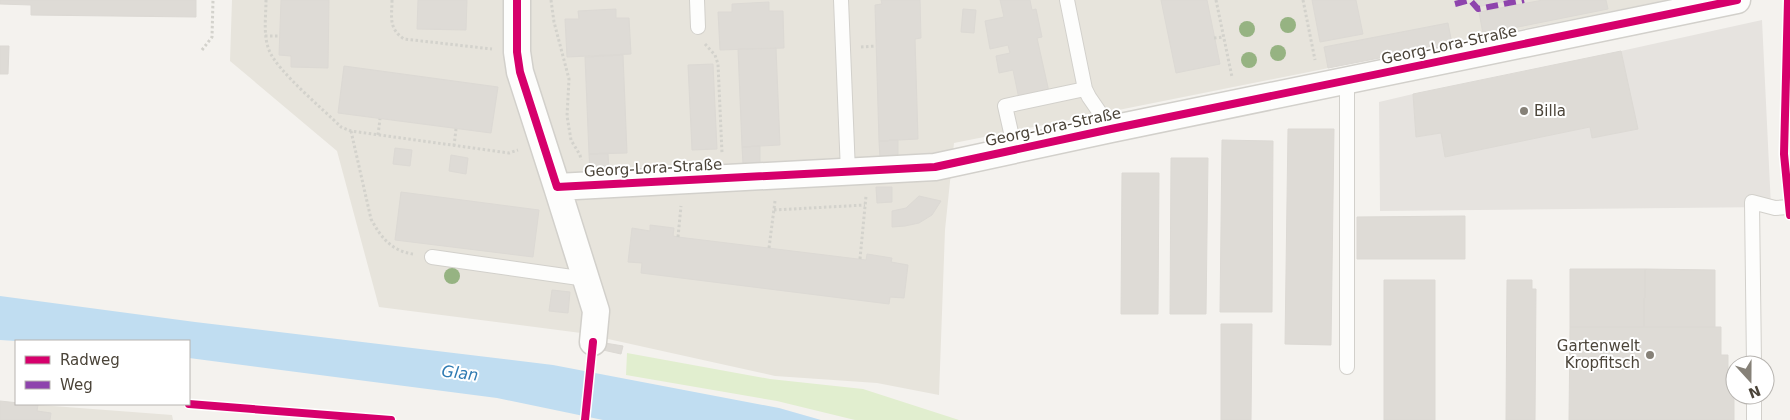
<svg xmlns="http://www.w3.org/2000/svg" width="1790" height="420" viewBox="0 0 1790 420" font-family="'DejaVu Sans',sans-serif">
	<rect width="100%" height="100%" fill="#f4f2ee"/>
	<path fill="#e7e4dc" d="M232 0H1668L954 143 945 230 939 395 877 383 775 376 581 333 379 307 337 151 230 61Z
		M0 402 172 415 173 420H0Z"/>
	<path fill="#e1eecf" d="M627 353 770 379 863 389 959 420H855L777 401 626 375Z"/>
	<path fill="#e6e3df" d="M1762 20 1771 207 1380 211 1379 102 1413 94 1417 137 1441 133 1445 157 1590 127 1592 138 1637 129 1621 51Z"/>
	<path fill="#c0ddf1" d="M0 296 195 322 553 365 779 408 821 420H603L497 398 189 358V341H16L0 340Z"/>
	<path fill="#dedbd6" stroke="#dcd9d4" d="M0 0H196V17L31 15V5L0 4Z
		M281 0H329L328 68 291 67V56L279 55Z
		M418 0H467L466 30 417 29Z
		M881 0H920L921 38 915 39 918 139 879 141 875 5 882 4Z
		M1000 0H1030L1032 10 1036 9 1042 37 1037 38 1049 92 1019 99 1013 70 999 73 996 56 1010 53 1008 45 990 49 985 21 1004 17Z
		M1161 0H1207L1220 64 1176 73Z
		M1312 0H1356L1363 34 1320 42Z
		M1476 0H1512L1477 7Z
		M1543 0H1606L1608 9 1483 34 1479 12Z
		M769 2V11H783L784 48 720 50 718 12H732V4Z
		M616 9V18H629L631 54 567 57 565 19H579L578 11Z
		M963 9 976 10 974 33 961 32Z
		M1448 23 1452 44 1328 68 1324 47Z
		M0 46H9L8 74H0Z
		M776 48 780 145 742 147 738 49Z
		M1621 51 1638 129 1592 138 1590 127 1445 157 1441 133 1416 137 1413 94Z
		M623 55 627 153 589 154 585 57Z
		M713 64 717 149 692 150 688 65Z
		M344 66 498 87 491 133 338 113Z
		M1288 129H1334L1331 345 1285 344Z
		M898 140V157L880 158 879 141Z
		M1222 140 1273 141 1272 312H1220Z
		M760 146V163L743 164 742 147Z
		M395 148 412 150 410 166 393 164Z
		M608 153 609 170 590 171 589 154Z
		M451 155 468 158 466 174 449 171Z
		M1171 158H1208L1206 314H1170Z
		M1122 173H1159L1158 314H1121Z
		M876 187H892V202L877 203Z
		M401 192 539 210 533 257 395 240Z
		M919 196 941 201 932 215 919 223 905 226 892 227V211L906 208Z
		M1465 216V259H1357V217Z
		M650 225 674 228 673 236 678 237 866 260 867 254 892 258 891 262 908 265 904 298 890 297 889 304 641 273 642 263 628 262 632 228 650 231Z
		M1570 269H1645L1644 327H1570Z
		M1645 269 1715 270V327H1644Z
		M1384 280H1435V420H1384Z
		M1507 280H1532V289H1536L1535 420H1506Z
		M552 290 570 292 568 313 549 311Z
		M1221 324H1252L1251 420H1221Z
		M1570 327H1721V355H1728V384L1734 383V420H1569Z
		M605 343 623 346 621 354 603 350Z
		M0 401 38 405 37 411 51 413 50 420H0Z"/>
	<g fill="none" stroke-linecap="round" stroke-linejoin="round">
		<defs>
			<path id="lane" d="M697 0 698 27
				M841 0 848 172
				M1067 0 1085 89 1089 97 1111 129
				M1347 80V367
				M1015 150 1005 106 1085 89
				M432 257 586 279
				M1754 365 1752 202 1775 208 1790 207
				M1754 395V420"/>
			<path id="street" d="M517 0V52L520 72 557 187 935 167 1111 129 1737 0
				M557 187 596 311 593 342"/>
		</defs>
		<use href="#lane" stroke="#d2d0cb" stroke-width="16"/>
		<use href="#street" stroke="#d2d0cb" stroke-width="29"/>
		<path stroke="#d3d2cc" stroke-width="3" stroke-dasharray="2.5 2.5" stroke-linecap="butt" d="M266 0C266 16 263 35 269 50 277 71 323 109 341 127L351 131 509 153 518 150
			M392 0C392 17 388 28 404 39L492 49
			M551 0 554 22 569 79 567 116 571 140 580 155 581 160
			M1216 0 1232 77
			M1303 0 1315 60
			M265 36H280
			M1214 38 1223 37
			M705 44 715 55 718 64 722 153
			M861 47 876 46
			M202 50 212 37 213 0
			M351 131 371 219C381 238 392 251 413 254
			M378 135 380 119
			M454 146 456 129
			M774 210 865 205
			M678 237 681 206
			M769 248 775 201
			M860 259 866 196"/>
		<use href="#lane" stroke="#fdfdfc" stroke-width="14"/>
		<use href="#street" stroke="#fdfdfc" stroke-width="26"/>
		<path stroke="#8e44ad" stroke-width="6" stroke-dasharray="12 6" stroke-linecap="butt" d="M1455 4 1470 0 1478 9 1524 0"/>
		<defs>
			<path id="cycleway" d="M517 0V52L520 72 557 187 935 167 1111 129 1737 0
				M1788 0 1784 154 1790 215
				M189 404 391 420
				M585 420 593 342"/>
		</defs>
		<use href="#cycleway" stroke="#fff" stroke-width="11"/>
		<use href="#cycleway" stroke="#d6006c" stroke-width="8"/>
	</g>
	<g fill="#96b382">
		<circle cx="1288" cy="25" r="8"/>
		<circle cx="1247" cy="29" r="8"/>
		<circle cx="1278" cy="53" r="8"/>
		<circle cx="1249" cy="60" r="8"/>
		<circle cx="452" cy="276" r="8"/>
	</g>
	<g fill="#868178" stroke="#fff" stroke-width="2">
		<circle cx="1524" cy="111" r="5"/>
		<circle cx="1650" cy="355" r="5"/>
	</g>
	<g text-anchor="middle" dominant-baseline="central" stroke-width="4" stroke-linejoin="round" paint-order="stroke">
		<g font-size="15" fill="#4b4439" stroke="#fff">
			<text transform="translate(1449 45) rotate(-12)">Georg-Lora-Straße</text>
			<text transform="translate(1053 127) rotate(-12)">Georg-Lora-Straße</text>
			<text transform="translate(653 168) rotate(-3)">Georg-Lora-Straße</text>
		</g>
		<g font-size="15" fill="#4b4439" stroke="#fff" text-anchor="start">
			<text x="1534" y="111">Billa</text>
			<text x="1640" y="346" text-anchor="end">Gartenwelt<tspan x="1640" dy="17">Kropfitsch</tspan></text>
		</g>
		<g font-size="16" font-style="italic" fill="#2e7ab2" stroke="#fff">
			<text transform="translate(460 373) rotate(7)">Glan</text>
		</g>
	</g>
	<rect x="15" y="340" width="175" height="65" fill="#ffffff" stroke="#b7b4b0"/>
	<rect x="25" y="356" width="25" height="8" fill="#d6006c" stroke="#b7b4b0"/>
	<text x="60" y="365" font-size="15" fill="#4b4439">Radweg</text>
	<rect x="25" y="381" width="25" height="8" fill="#8e44ad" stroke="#b7b4b0"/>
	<text x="60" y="390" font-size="15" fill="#4b4439">Weg</text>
	<g transform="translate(1750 380) rotate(159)"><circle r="24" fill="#ffffff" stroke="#b7b4b0"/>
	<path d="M0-4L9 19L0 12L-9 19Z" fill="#868178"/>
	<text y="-8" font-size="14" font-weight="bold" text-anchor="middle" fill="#4b4439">N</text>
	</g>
</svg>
